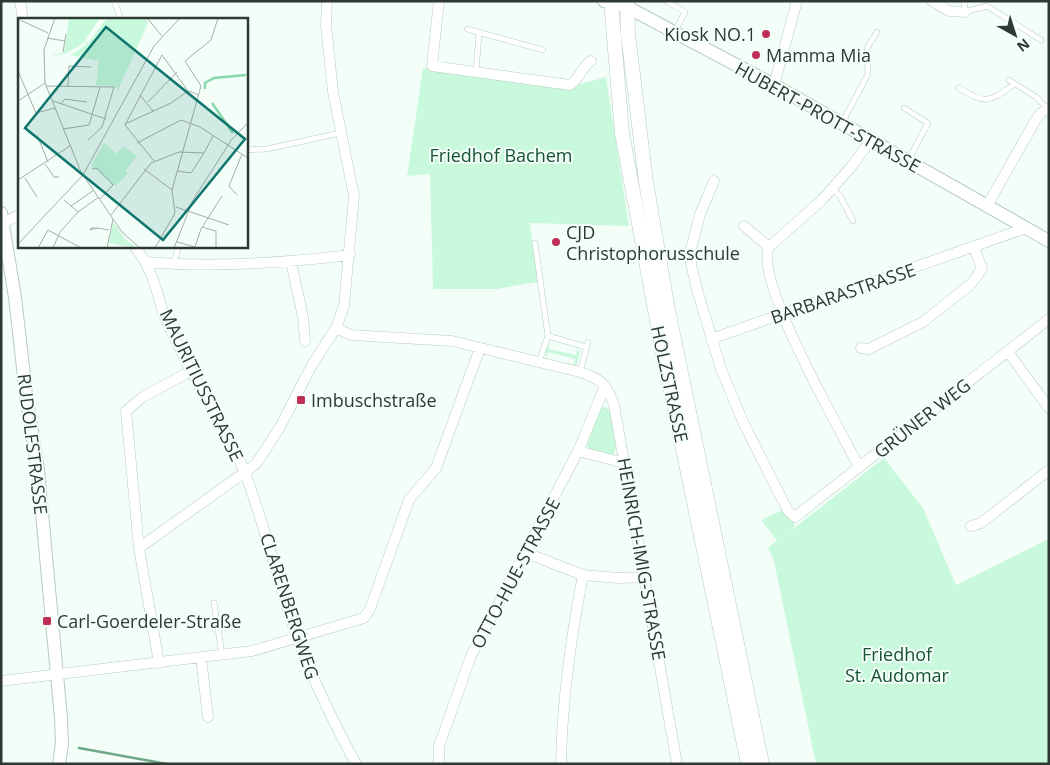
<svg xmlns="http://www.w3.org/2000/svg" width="1050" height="765" viewBox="0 0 1050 765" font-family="'Open Sans',sans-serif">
	<rect width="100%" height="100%" fill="#f4fef8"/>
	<path fill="#c9f9dd" d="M423 68 566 88 606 77 629 226 530 223 538 282 497 289H433L430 174 407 176Z
		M551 342 549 349 576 355 578 349 580 351 577 364 573 366 575 359 548 352 546 359V350Z
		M603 407H606L610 411 616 448 613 455 590 450 587 446 599 410Z
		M884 458 923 508 956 585 1049 539V764H816L774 561 768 548 777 540 761 520 785 509 795 526 789 532Z"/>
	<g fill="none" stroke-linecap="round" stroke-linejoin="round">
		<path stroke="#6ea888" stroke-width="2.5" d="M79 748 167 764"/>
		<defs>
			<path id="service" d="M114 1 121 19
				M666 1 685 12 675 31
				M964 1 965 12 987 6 1041 40
				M467 29 543 50
				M476 72 479 33
				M1009 80 1036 97 1047 108
				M959 88C987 105 988 102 1015 84
				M904 108 928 123 908 161
				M842 123 868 74 867 48 877 32
				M246 150 267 149 340 133
				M832 189 840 196 853 221
				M535 243 548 336 539 362
				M173 264 179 246
				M548 336 586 347
				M580 372 588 342
				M214 603 222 655"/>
			<path id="minor" d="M20 1 23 19
				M439 1 432 66 570 85C580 79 581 67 591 61
				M932 1 949 11 965 12
				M774 85 797 1
				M714 181 700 214 691 249V264L698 293 721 369 744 424 788 511 795 517 1049 319
				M987 206 1035 121 1041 113 1049 108
				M1 224 19 215
				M744 226 769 247
				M134 246C152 266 156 290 164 315 169 326 175 338 180 349 200 392 228 429 245 473 266 528 278 585 298 640 314 683 334 723 356 764
				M146 262C213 268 283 263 350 255
				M291 262 303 317 305 341
				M336 328 351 335 452 341 580 372C601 379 607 384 614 405L677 764
				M711 339 1026 228
				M861 348 869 349 923 322 971 284 982 269 974 247
				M1008 352 1049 408
				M578 451 624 463
				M859 467C841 431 753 279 769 247L822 200 851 167 871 140
				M971 526 981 523 1049 470
				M139 548 126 411 144 396 191 371
				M526 553 583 575 618 578 646 577
				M201 658 208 717
				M159 663 139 548 256 464 280 427 312 365 336 328 344 306 354 196 333 92 326 25 327 1
				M1 681 252 651 364 618 370 609 409 500 436 468 480 348
				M439 764V746L471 656 578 451 605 386
				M561 764C562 700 571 637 583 575"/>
			<path id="tertiary" d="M604 1 627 7 774 85 1049 241
				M1 213 15 297 26 394 38 470 61 718 62 744 59 764"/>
			<path id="secondary" d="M611 1 622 133 662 347 748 764
				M627 1 628 34 646 182 668 310 762 764"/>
		</defs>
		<use href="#service" stroke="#b5cdbe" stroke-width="6"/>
		<use href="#minor" stroke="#b5cdbe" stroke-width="11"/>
		<use href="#tertiary" stroke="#b5cdbe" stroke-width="14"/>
		<use href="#secondary" stroke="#b5cdbe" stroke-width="15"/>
		<use href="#service" stroke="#fff" stroke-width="5"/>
		<use href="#minor" stroke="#fff" stroke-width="10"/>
		<use href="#tertiary" stroke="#fff" stroke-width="12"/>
		<use href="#secondary" stroke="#fff" stroke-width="14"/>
	</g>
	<g fill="#be2e57" stroke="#f4fef8" stroke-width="2">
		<circle cx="766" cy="34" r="5"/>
		<circle cx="756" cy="55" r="5"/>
		<circle cx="556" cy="242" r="5"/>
		<rect x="296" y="395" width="10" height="10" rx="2.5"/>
		<rect x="42" y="616" width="10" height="10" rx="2.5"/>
	</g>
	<g text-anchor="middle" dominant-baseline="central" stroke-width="4" stroke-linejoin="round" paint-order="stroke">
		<g font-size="18" fill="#2f3933" stroke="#f4fef8" text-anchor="start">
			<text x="756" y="34" text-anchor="end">Kiosk NO.1</text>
			<text x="766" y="55">Mamma Mia</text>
			<text x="566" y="232">CJD<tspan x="566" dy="21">Christophorusschule</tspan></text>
			<text x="311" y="400">Imbuschstraße</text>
			<text x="57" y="621">Carl-Goerdeler-Straße</text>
		</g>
		<g font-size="18" fill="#2f3933" stroke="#f4fef8">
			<text transform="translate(828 117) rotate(29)">HUBERT-PROTT-STRASSE</text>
			<text transform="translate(843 293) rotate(-19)">BARBARASTRASSE</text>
			<text transform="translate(670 384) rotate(78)">HOLZSTRASSE</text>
			<text transform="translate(202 385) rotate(64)">MAURITIUSSTRASSE</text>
			<text transform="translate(922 418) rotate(-38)">GRÜNER WEG</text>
			<text transform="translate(33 444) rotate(83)">RUDOLFSTRASSE</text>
			<text transform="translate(642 559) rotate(80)">HEINRICH-IMIG-STRASSE</text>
			<text transform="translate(515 573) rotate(-62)">OTTO-HUE-STRASSE</text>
			<text transform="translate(290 606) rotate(72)">CLARENBERGWEG</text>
		</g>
		<g font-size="18" fill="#155236" stroke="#f4fef8">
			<text x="501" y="155">Friedhof Bachem</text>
			<text x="897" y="654">Friedhof<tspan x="897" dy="21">St. Audomar</tspan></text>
		</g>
	</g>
	<g transform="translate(18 18)">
		<rect width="230" height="230" fill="#f4fef8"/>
		<path d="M51 0H82L67 22 70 25 89 0H127L130 5 100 72 96 68 78 67 81 43 53 37 69 26 67 24 49 35 27 40 46 34ZM86 125 99 136 105 128 119 138 107 153 110 156 97 168 73 147ZM95 204 107 221 118 230 91 225Z" fill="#c9f9dd"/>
		<path fill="none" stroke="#89d8ac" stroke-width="2.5" d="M187 71V65L196 60 228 57M194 85 215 115"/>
		<path fill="none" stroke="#a5afa9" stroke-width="1" d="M37 0 26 32 27 65 63 154 104 214 122 230M129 0 144 18M0 1 30 15M29 20 47 23M45 34 48 16M0 53 18 95 37 90M28 68 96 69 84 109 70 122M50 68 51 48 73 49M122 77 135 93M0 83 27 65M35 83 88 101M130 84 159 54M43 86 47 81 69 84M107 106 153 85 170 73M45 111 71 107 82 69M19 117 30 144M119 125 163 102 182 109 230 140M136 143 107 107 144 37 170 73 181 77M27 146 36 159H41M74 151 79 150 95 167 82 181M126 151 154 172M160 153 173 155 186 135M7 160 19 179M0 162 52 128M219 177 211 168 224 136M46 182 60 194M53 188 76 172M158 189 211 207M93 197 133 145 161 134 186 135 195 118M184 209 198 213V230M79 210 72 212 73 210H79L91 212M159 224 177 229M0 226 65 157 136 28 162 0M177 229 183 211 204 178M20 230 30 212 63 230M35 230 42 214 60 194 81 179M89 230 95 201M137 230 157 195 154 172 183 68 167 43 193 22 200 0M156 230 175 182 214 121 230 105"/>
		<path fill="#0f766e" fill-opacity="0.15" stroke="#0f766e" stroke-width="2.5" d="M88 9 227 121 145 222 7 110Z"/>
		<rect width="230" height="230" fill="none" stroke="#2f3933" stroke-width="2.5"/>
	</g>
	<rect width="1050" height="765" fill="none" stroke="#2f3933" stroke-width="5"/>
	<g transform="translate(1015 35) rotate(141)" stroke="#f4fef8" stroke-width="4" paint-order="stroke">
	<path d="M0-4L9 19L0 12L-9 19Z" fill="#2f3933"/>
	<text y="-8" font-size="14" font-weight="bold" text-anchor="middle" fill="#2f3933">N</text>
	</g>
</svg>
